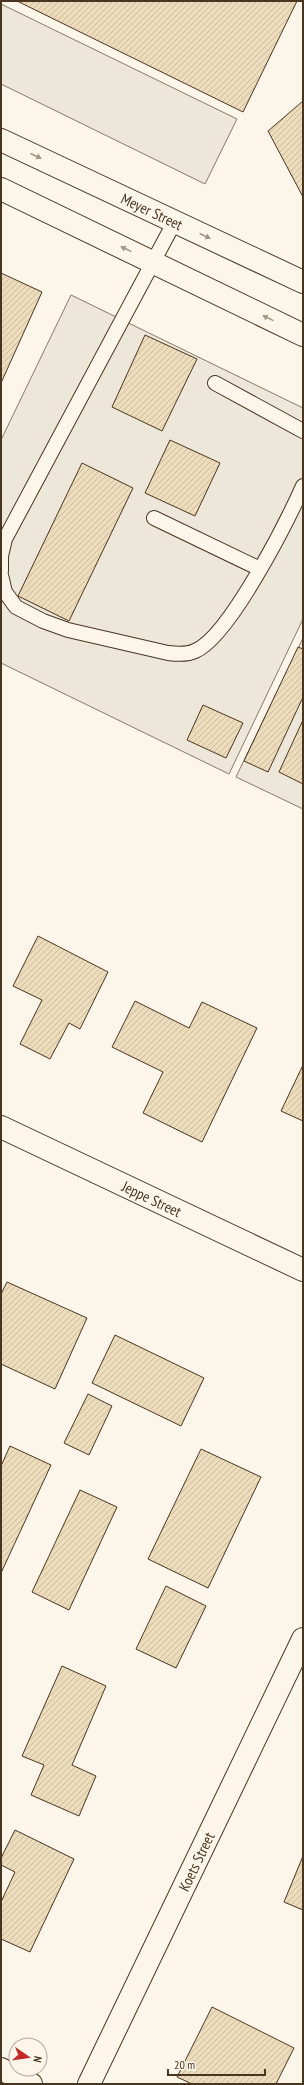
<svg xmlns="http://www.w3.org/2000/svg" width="304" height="2085" viewBox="0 0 304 2085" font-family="'PT Sans Narrow',sans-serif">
	<defs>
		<pattern id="building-hatch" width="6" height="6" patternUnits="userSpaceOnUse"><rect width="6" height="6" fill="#ecdcbc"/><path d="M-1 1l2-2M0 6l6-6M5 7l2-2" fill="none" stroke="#ccbda1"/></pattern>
	</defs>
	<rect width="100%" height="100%" fill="#fbf6e9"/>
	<path fill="#ede7d9" stroke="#887966" d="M1 4 237 119 205 184 1 84Z
		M71 295 303 408V619L229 774 1 663V440Z
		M303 638V809L236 777Z"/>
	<path fill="url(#building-hatch)" stroke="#4a3520" d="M17 1H297L243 112Z
		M303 101V197L268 131Z
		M1 273 42 292 1 383Z
		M145 335 197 359 162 431 112 407Z
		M170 440 220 463 195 516 145 493Z
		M82 463 133 488 69 621 18 596Z
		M298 647 303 649V697L268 772 244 761Z
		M203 705 243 723 226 758 187 740Z
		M303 720V784L279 772Z
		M38 936 108 972 80 1029 69 1023 50 1059 20 1044 42 1000 13 986Z
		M135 1001 189 1028 202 1002 257 1028 202 1142 143 1113 163 1072 112 1047Z
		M303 1065V1121L281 1111Z
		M7 1282 87 1318 55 1389 1 1364V1294Z
		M115 1335 204 1378 181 1426 92 1383Z
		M88 1394 112 1406 89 1455 64 1443Z
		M10 1446 51 1465 1 1573V1466Z
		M201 1449 261 1477 208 1588 148 1559Z
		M80 1490 117 1507 69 1610 32 1592Z
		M166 1586 206 1606 176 1668 136 1649Z
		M62 1666 106 1686 72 1765 96 1776 79 1816 31 1795 44 1765 22 1756Z
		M15 1830 74 1859 30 1952 1 1939V1902L15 1872 1 1865V1858Z
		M303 1856V1910L284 1902Z
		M212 2007 294 2048 276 2084H192L177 2077Z"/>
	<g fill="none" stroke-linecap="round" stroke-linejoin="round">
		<defs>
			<path id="service" d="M215 383 303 431
				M154 518 260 569
				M1 571V556L5 539 175 221
				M1 575 5 592 16 607 43 621 68 630 168 653C176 654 187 655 195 651 229 637 287 522 303 486"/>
			<g id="minor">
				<path id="s1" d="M1 1127 303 1270"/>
				<path d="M1 2069 31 2084"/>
				<path id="s2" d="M89 2084 303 1639"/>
			</g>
			<g id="secondary">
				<path id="s3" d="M1 140 303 282"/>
				<path d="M1 189 303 335"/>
			</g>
		</defs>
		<use href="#service" stroke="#4a3520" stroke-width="16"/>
		<use href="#minor" stroke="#4a3520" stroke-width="24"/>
		<use href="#secondary" stroke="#4a3520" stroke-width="24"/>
		<use href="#service" stroke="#fbf6e9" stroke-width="14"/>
		<use href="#minor" stroke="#fbf6e9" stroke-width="22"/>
		<use href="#secondary" stroke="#fbf6e9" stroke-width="22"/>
	</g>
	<defs><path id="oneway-solid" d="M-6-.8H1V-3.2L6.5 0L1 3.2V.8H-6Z"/></defs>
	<g fill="#a29684">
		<use href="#oneway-solid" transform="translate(36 156) rotate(25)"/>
		<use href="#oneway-solid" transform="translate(205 236) rotate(25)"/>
		<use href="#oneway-solid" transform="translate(126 249) rotate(-154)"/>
		<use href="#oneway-solid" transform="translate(268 318) rotate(-154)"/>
	</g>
	<g text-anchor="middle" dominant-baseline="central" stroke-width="3" stroke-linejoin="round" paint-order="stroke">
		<g font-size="15" fill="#4a3520" stroke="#fbf6e9">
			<text stroke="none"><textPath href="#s3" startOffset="167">Meyer Street</textPath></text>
			<text stroke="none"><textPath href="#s1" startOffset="167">Jeppe Street</textPath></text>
			<text stroke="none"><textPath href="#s2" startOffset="247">Koets Street</textPath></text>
		</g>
	</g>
	<rect width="304" height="2085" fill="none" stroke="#4a3520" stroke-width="4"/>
	<g transform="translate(28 2057) rotate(103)"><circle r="19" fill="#fbf6e9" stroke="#b4a999"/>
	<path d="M0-3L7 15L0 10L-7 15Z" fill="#c62828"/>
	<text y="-6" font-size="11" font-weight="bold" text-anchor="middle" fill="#4a3520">N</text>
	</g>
	<path d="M168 2069v6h97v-6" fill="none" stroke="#4a3520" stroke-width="2"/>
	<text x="174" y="2069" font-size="12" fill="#4a3520" stroke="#fbf6e9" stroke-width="3" paint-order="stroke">20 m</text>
</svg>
